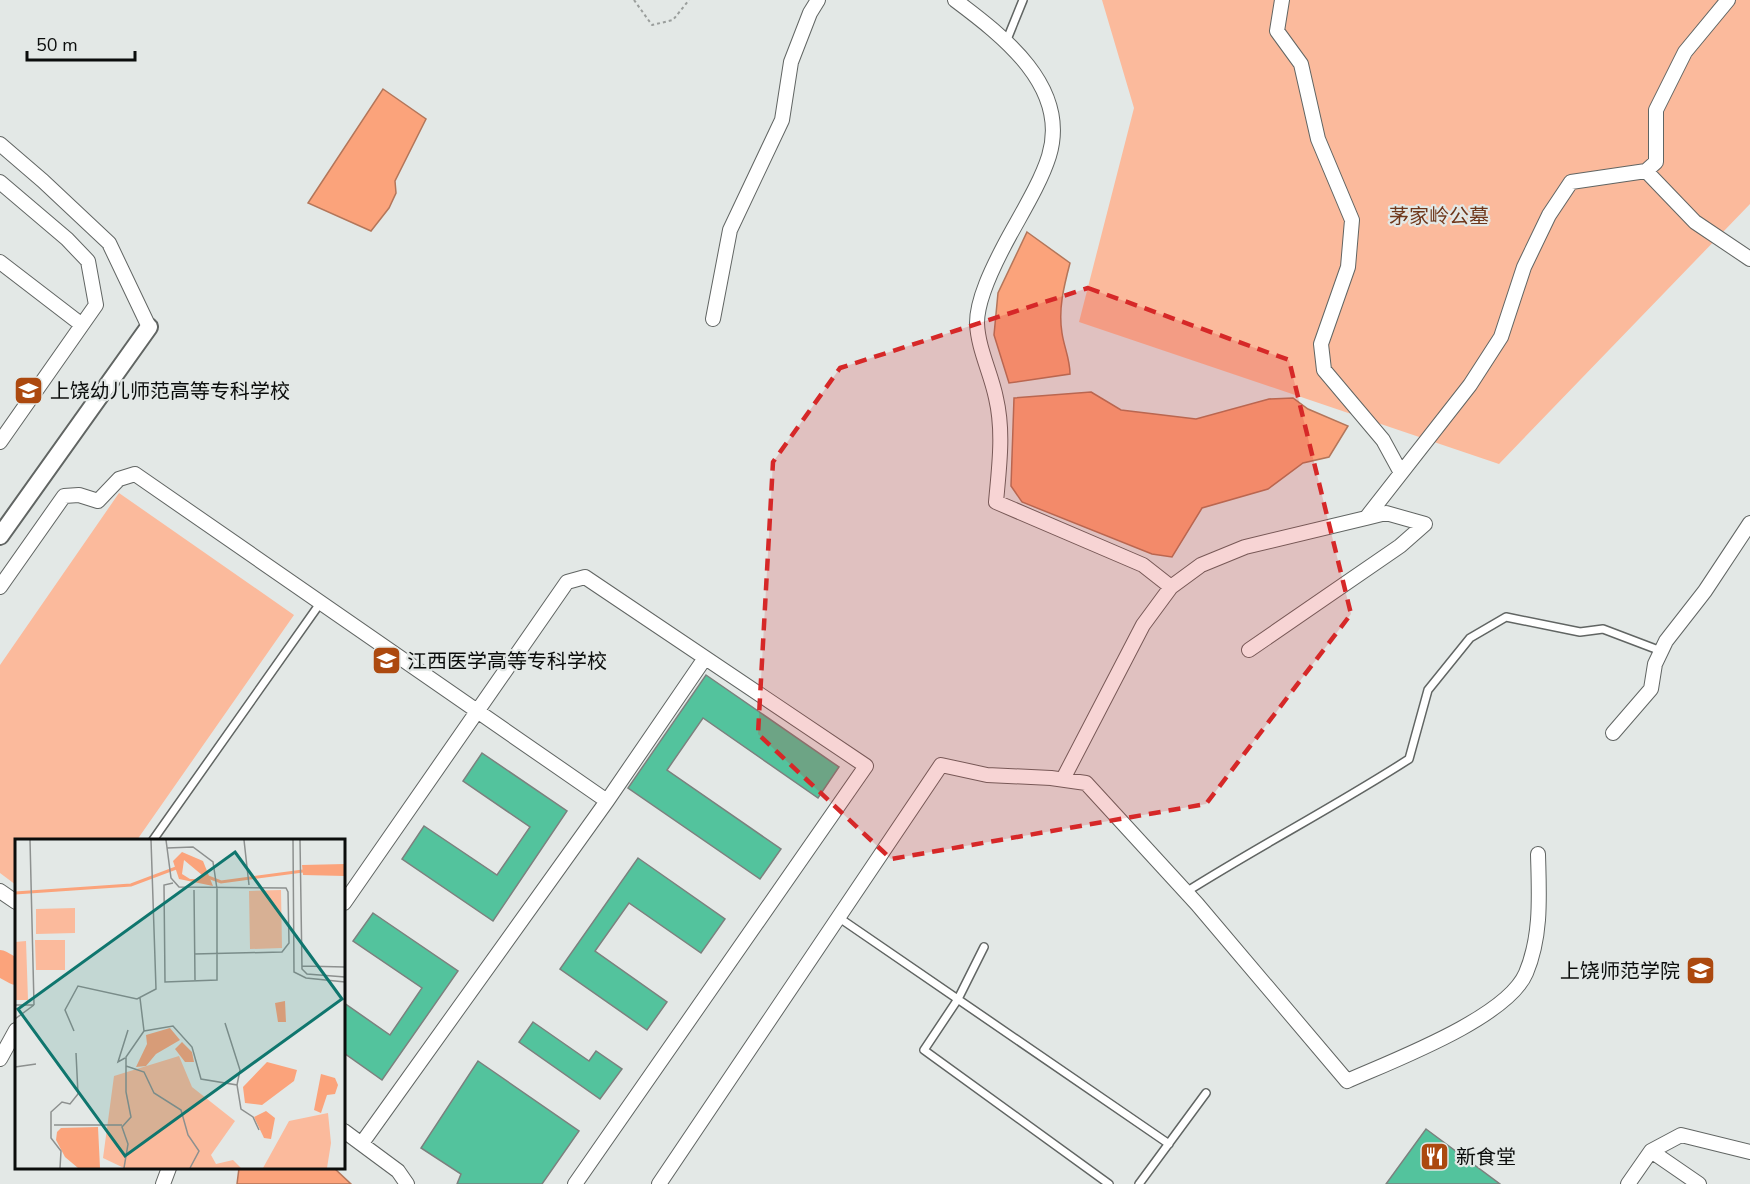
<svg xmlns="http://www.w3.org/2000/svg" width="1750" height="1184" viewBox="0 0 1750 1184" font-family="'Nunito Sans','Noto Sans SC',sans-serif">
	<rect width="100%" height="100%" fill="#e3e8e6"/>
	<path fill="#fbba9c" d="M1102 0H1750V204L1499 464 1079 322 1134 108Z
		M119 493 294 615 137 840H16V885L0 873V665Z"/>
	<path fill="#fba37b" stroke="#b3765a" stroke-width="1.5" d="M383 89 426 119 395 181 396 193 389 208 371 231 308 203Z
		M1027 232 1070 263C1064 286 1058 309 1062 333 1064 347 1070 359 1070 374L1009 383 994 335 998 293Z
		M1091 392 1121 410 1196 419 1269 399 1293 398 1308 409 1348 426 1329 457 1303 463 1268 489 1202 508 1172 557 1152 554 1022 502 1011 486 1014 398Z
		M239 1168H334L351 1184H237Z"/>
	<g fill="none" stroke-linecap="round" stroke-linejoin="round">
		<path stroke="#fba37b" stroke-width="26" d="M0 963 16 972"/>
	</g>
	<path fill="#53c39d" stroke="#7c807e" stroke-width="1.5" d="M706 675 839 767 818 798 703 718 667 770 781 849 760 879 628 788Z
		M482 753 567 811 493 921 402 859 424 826 497 875 530 827 463 781Z
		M638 858 725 919 701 953 629 903 595 951 667 1002 647 1030 560 969Z
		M373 913 458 971 382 1080 344 1053V1003L390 1035 422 988 353 941Z
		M533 1022 589 1061 596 1051 622 1069 600 1099 519 1042Z
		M478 1061 579 1131 542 1184H457L461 1174 421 1148Z
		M1426 1129 1500 1184H1386Z"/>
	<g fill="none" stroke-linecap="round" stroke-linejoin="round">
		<defs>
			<path id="service" d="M1006 42 1023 0
				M153 840 321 602
				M1186 892C1259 846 1336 806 1409 759L1428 690 1470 638 1506 617 1580 632 1603 629 1661 651
				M838 917 1169 1144
				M984 947 958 999 924 1050 1109 1184
				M1139 1184 1206 1093"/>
			<path id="minor" d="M955 0C1003 36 1070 87 1049 156 1040 185 1018 219 1004 246 993 267 977 299 977 323 978 349 991 373 996 398 1004 432 999 468 996 502L1143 565 1171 587
				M1282 0 1277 31 1301 64 1318 139 1352 220 1348 267 1321 344 1324 370 1383 440 1401 473
				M0 144 43 181 109 243 149 327
				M1646 171 1695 222 1750 259
				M0 182 67 239 88 261 96 305 0 442
				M0 262 82 325
				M713 319 730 230 782 120 791 62 810 13 818 0
				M0 587 64 496 79 495 98 501 119 479 135 474 607 801
				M1249 650 1400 546 1425 524 1386 513 1366 518
				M1613 733 1651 689 1655 664 1666 641 1705 591 1750 523
				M1063 779 1143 625 1171 587 1201 565 1245 547 1366 518 1470 385 1501 337 1524 267 1549 215 1571 182 1646 171 1656 162V110L1685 52 1728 0
				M0 891 16 902
				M344 903 567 582 585 577 866 766 575 1184
				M0 1059 16 1030
				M344 1131 398 1171 407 1184
				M362 1143 607 801 705 658
				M1651 1151 1699 1184
				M163 1184 169 1168
				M659 1184 941 765 987 775 1051 778 1086 783 1197 904 1347 1081C1392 1061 1507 1018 1526 973 1542 935 1539 894 1538 854
				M1628 1184 1651 1151 1681 1135 1750 1152"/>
			<path id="tertiary" d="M0 536 149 327"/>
		</defs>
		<use href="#service" stroke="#616563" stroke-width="10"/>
		<use href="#minor" stroke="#616563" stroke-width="16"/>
		<use href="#tertiary" stroke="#616563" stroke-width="20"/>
		<path stroke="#9a9e9c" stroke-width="2" stroke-dasharray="3 3" stroke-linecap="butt" d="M634 0 652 25 673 20 689 0"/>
		<use href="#service" stroke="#fff" stroke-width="7"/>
		<use href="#minor" stroke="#fff" stroke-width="14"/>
		<use href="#tertiary" stroke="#fff" stroke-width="16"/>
	</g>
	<path fill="#d62828" fill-opacity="0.2" stroke="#d62828" stroke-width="4.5" stroke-dasharray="12 8" stroke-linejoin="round" d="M1088 288 1289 360 1351 614 1206 804 891 859 758 734 773 462 840 368Z"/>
	<defs>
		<symbol id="university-square" viewBox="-11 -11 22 22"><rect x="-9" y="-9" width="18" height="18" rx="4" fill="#ac490f" stroke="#e3e8e6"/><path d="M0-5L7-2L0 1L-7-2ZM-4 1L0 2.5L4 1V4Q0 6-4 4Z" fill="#fff"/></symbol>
		<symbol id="restaurant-square" viewBox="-11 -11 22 22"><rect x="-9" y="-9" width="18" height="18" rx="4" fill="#ac490f" stroke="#e3e8e6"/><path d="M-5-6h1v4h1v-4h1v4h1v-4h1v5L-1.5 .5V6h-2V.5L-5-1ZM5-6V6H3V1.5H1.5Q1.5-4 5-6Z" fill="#fff"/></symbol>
	</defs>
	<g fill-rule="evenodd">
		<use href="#university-square" x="12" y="374" width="33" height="33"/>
		<use href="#university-square" x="370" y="644" width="33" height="33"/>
		<use href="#university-square" x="1684" y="954" width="33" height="33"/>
		<use href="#restaurant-square" x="1418" y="1140" width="33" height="33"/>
	</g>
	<g text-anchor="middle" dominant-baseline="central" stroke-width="4.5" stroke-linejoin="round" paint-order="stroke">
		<g font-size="20" fill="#6e371b" stroke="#e3e8e6">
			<text x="1439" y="216">茅家岭公墓</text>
		</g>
		<g font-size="20" fill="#0b0d0c" stroke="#e3e8e6" text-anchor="start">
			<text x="50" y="391">上饶幼儿师范高等专科学校</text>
			<text x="407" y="661">江西医学高等专科学校</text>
			<text x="1680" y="971" text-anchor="end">上饶师范学院</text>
			<text x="1456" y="1157">新食堂</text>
		</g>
	</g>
	<g transform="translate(15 839)">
		<rect width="330" height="330" fill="#e3e8e6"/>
		<path d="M266 51 267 109 235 110 234 52ZM60 69V94L21 95V70ZM20 101H50V131H21ZM11 102 13 161H0V103ZM164 217 177 248 220 282 196 316 201 325 218 321 226 329H109L88 319 99 237ZM313 274 316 304 312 329H248L274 282Z" fill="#fbba9c"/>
		<path d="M167 13 188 22 198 47 164 40 158 22ZM169 21 187 36 183 40H175L167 35ZM330 25V37L288 36 287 26ZM270 162 271 183H263L260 164ZM155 189 165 201 141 215 131 227 121 228 132 205 131 196ZM167 203 177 213 179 223H170L160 210ZM252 223 282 231 279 242 247 266 230 264 228 248ZM306 235 320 239 323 246 320 255 312 256 306 274 299 271ZM251 272 260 279 256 300 249 299 239 278ZM83 288 85 329H63L50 318 41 301 42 293 46 289Z" fill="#fba37b" fill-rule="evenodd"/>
		<path fill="none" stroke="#fba37b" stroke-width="3" d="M193 38 206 43 288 32M0 54 116 46 161 29"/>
		<path fill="none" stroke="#8d908f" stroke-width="1.5" d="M15 1 19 166M151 1 156 39 164 48 271 49 273 53 274 104 267 113 179 115M229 1 234 46M278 1 279 133 291 139 330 143M285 1 287 130 292 135 330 138M152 9 178 8 198 23 202 50V141L150 143 149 46 158 44M179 51 180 141M287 127 330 128M0 166H19M0 180 19 166M210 184 225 231 222 246M59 192 50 171 63 147 122 160 141 150 136 1M129 192 158 187 177 208 186 240 222 246 226 270 238 278 244 291M110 219 103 223 113 191M111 227 129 233 139 254 166 271 173 296 184 312 175 329M0 228 21 225M39 286H107M45 329 46 312 36 299V273L47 263 55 265 63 255 61 214M109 329 113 305 107 288 116 278 111 253V218L129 192 125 159"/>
		<path fill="#0f766e" fill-opacity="0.15" stroke="#0f766e" stroke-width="3" d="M220 13 327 160 110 317 3 170Z"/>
		<rect width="330" height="330" fill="none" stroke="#0b0d0c" stroke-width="3"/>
	</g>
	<path d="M27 51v9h108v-9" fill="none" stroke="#0b0d0c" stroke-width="3"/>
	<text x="36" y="51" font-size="18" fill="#0b0d0c" stroke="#e3e8e6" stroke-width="4.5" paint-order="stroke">50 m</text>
</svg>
